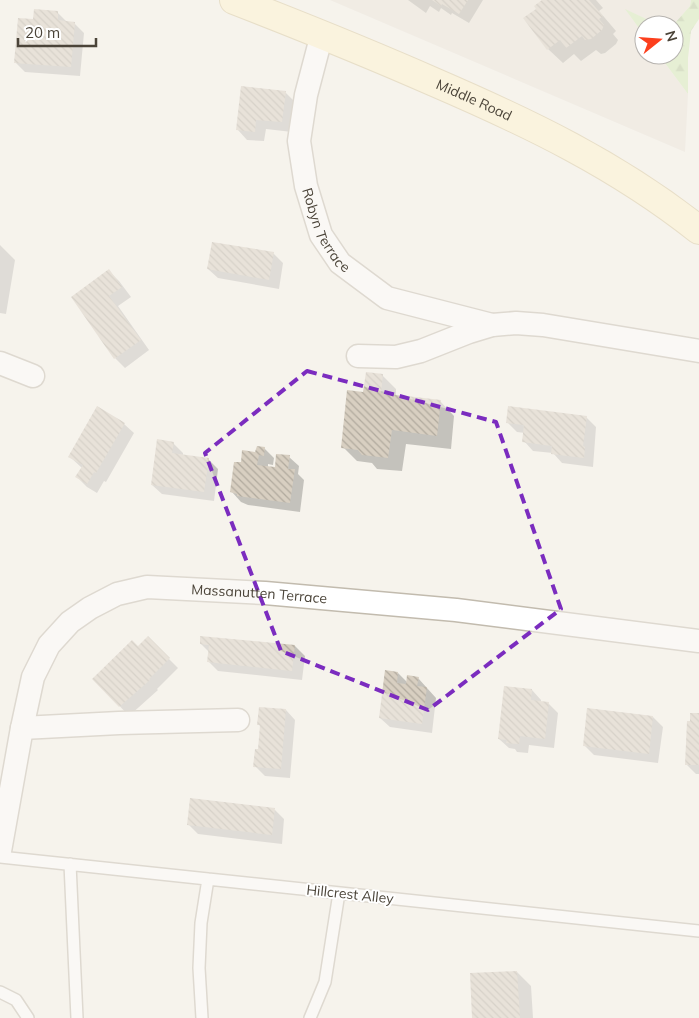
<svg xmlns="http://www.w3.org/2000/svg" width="699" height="1018" viewBox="0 0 699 1018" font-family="Mulish,sans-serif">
	<defs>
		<pattern id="forest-firs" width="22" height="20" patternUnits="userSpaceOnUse" patternTransform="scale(1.25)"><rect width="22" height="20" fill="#d2eab5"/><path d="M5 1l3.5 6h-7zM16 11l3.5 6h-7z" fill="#b6ca9c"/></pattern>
		<pattern id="building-back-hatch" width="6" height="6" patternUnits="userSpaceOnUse" patternTransform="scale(1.25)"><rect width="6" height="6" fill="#d8cfc1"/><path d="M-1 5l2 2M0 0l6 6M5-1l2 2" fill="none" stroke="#b1aa9e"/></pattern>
	</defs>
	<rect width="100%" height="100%" fill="#f6f3ec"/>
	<path fill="#eae5da" d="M330 0H691L690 6 675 23 657 24 626 10 644 35V55H659L688 94 685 152Z"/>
	<path fill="url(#forest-firs)" d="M691 0H699V19L691 31 688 58V94L659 55H674V25H644V35L625 9 657 24 675 23 690 6Z"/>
	<path fill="#0003" d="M408 0H483L469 23 452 13 451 15 441 8 439 12 430 6 426 13Z
		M544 0H596L603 8 599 11 616 31 613 34 618 40 616 44 605 53 601 54 596 50 581 61 574 54 563 63 548 49 538 9Z
		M57 12 67 22 74 23 84 33 80 76 25 72 16 63 34 20Z
		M285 92 295 102 292 132 266 129 264 141 247 140 238 130Z
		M0 245 15 260 6 314 0 313Z
		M273 253 283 263 279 289 218 278 208 269Z
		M109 271 119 281 131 297 118 306 149 350 125 368 115 358 72 297Z
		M382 375 396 389V396L440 401 454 416 451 449 406 444 402 471 377 469 372 463 357 461 343 447 365 393Z
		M586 417 596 427 593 467 562 463 553 453 533 451 524 441 525 433 517 432 508 423Z
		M124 424 134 433 106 482 104 481 97 493 87 487 77 477 82 468 69 456Z
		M173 443 183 453V456L208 459 218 469 214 501 162 494 152 485Z
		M264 448 274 458 273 465 268 464V467L276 468 289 457 299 466 298 474 304 480 300 512 248 505 241 502 232 492 242 464Z
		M148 638 178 668 157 689 158 690 129 716 94 679 138 648Z
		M201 644 295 646 305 656 302 680 218 671 208 661 209 652Z
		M398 673 407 682 418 678 436 698 432 733 390 727 380 718Z
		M532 690 541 700V703H548L558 713 554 748 529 745 528 753 517 752 515 749 509 748 499 739Z
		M589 709 653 717 663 727 658 763 594 755 584 745Z
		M286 710 295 720 290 778 265 776 255 766 259 751 261 727 259 725Z
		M699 714V774H696L686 764Z
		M275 810 284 819 282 844 198 834 188 824Z
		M517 972 531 986 533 1018H474Z"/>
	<path fill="url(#building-back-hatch)" d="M432 0H468L459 14 442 4 441 6Z
		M542 0H589L603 16 599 19 604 25 602 30 591 39 585 40 582 36 566 48 560 40 547 50 523 18 536 9 534 6Z
		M34 9 58 11V20L75 22 71 67 14 63 18 18 33 19Z
		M241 86 286 91 282 122 256 120 255 132 236 130Z
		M212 242 274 252 269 280 207 269Z
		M109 269 122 287 109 296 141 340 114 359 71 297Z
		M366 372 383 374 381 393 441 400 437 436 392 430 388 458 362 455 358 450 341 448 347 390 363 392Z
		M97 406 125 423 96 473 94 472 87 484 75 477 83 465 68 457Z
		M508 406 587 416 583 446 585 447 584 458 551 454 552 446 522 442 524 425 506 423Z
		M157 439 174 442 172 453 209 458 204 492 151 485Z
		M257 446 265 447 264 456 259 455 257 465 275 467 276 454 290 455 288 469H295L290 503 237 496V494L230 492 234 462H241L242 450 255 452Z
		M148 636 170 658 149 679 150 680 119 707 92 679 132 640 138 646Z
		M200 636 295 645 292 671 207 662 209 645 200 644Z
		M385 670 398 672 397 683 406 684 407 675 419 677 417 686 427 687 422 724 379 718Z
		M504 686 532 689 531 700 549 702 545 739 520 736 519 744 506 743 507 740 498 739Z
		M259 707 286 709 281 769 253 767 255 749H258L260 725H257Z
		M587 708 653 716 649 754 583 746Z
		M690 713H699V765H685L687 721H690Z
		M190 798 275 808 272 835 187 825Z
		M517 971 520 1018H472L470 973Z"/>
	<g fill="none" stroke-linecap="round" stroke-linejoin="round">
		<defs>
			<path id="lane" d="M0 857 699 931
				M70 864 77 1018
				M0 992 16 1000 28 1018
				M202 1018 199 968 201 923 208 879
				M310 1018 325 982 339 893"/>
			<g id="street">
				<path id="s1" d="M322 34 306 95 299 141 306 186 321 235 340 263 387 298 492 325"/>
				<path d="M358 356 396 357 421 351 469 332 492 325 516 323 543 325 699 351"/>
				<path d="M0 363 33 376"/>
				<path d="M22 728 119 723 238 720"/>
				<path id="s2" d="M0 851 22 728 33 677 49 645 70 622 90 608 117 594 147 587 265 593 456 610 699 641"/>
			</g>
			<g id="secondary">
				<path id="s3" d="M234 0C301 26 368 53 434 82 529 123 617 165 699 230"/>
			</g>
		</defs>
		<use href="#lane" stroke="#c2bbae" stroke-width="14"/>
		<use href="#street" stroke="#c2bbae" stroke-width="25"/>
		<use href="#secondary" stroke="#d6c79b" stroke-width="30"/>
		<use href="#lane" stroke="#fff" stroke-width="11"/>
		<use href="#street" stroke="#fff" stroke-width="22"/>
		<use href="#secondary" stroke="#fff3cd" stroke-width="28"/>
	</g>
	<path d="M0 0H699V1018H0ZM307 371 496 422 561 609 428 710 281 651 205 453Z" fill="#f6f3ec" fill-opacity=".55" fill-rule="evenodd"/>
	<path fill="none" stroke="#7b2cbf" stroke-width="4" stroke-dasharray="10 6" stroke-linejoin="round" d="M307 371 496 422 561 609 428 710 281 651 205 453Z"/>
	<g text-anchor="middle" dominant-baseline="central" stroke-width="4" stroke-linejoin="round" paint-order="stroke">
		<g font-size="14" fill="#4b4439" stroke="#fff">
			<text stroke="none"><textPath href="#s3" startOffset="260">Middle Road</textPath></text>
			<text stroke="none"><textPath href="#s1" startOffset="204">Robyn Terrace</textPath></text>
			<text stroke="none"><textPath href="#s2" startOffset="442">Massanutten Terrace</textPath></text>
			<text transform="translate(350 894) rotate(6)">Hillcrest Alley</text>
		</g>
	</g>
	<g transform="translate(659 40) rotate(73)"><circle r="24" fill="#ffffff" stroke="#b7b4b0"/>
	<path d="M0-4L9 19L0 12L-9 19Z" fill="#fc3f1d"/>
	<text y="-8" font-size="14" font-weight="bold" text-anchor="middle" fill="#4b4439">N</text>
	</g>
	<path d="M18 38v8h78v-8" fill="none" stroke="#4b4439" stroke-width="2.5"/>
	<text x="25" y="38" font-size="15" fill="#4b4439" stroke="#ffffff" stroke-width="4" paint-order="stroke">20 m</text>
</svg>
